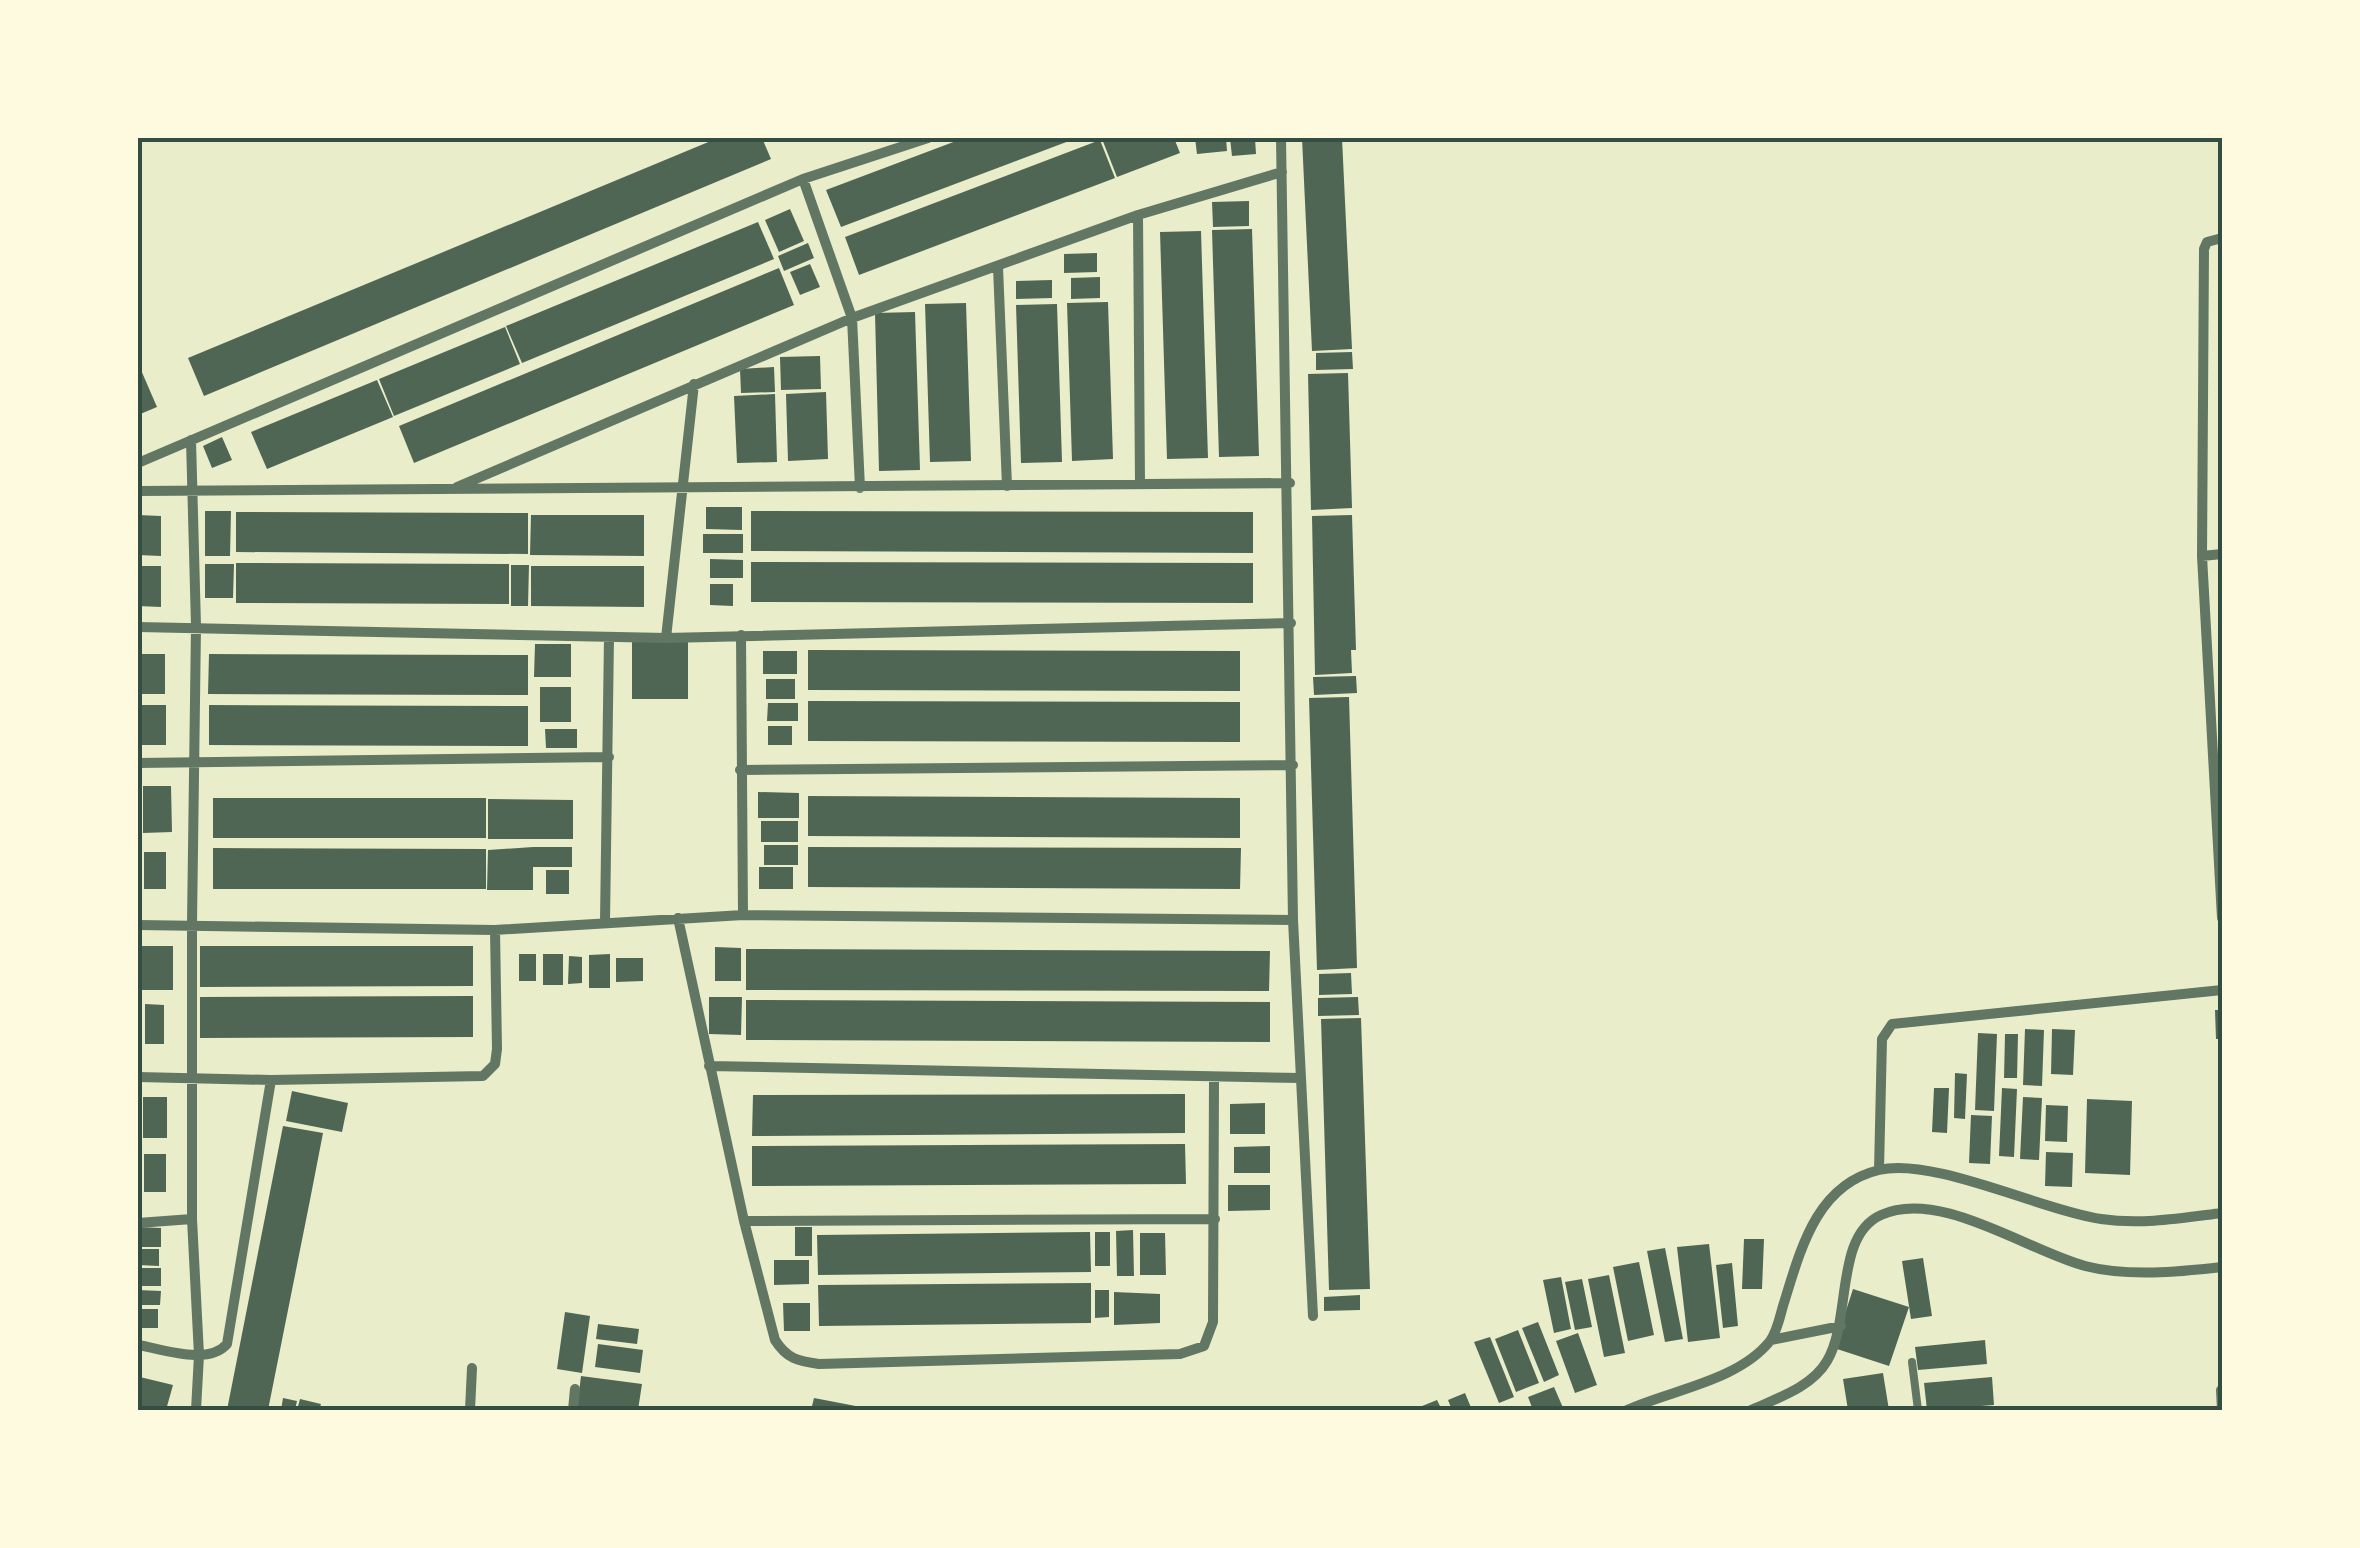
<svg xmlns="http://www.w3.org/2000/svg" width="2360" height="1548" viewBox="0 0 2360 1548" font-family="Arial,sans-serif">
	<rect width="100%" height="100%" fill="#e9edc9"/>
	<path fill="#4f6655" d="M718 138H762L771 159 204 396 188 358Z
		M964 138H1077L841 227 826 190Z
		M1108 138H1174L1180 153 1117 177 1102 139Z
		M1195 138H1226L1227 151 1197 154Z
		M1230 138H1255L1256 154 1232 156Z
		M1302 138H1342L1352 349 1312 351Z
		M1100 140 1115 178 859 275 845 237Z
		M1249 201V226L1213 227 1212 202Z
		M790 209 804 241 779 252 765 220Z
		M758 222 774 259 522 363 506 326Z
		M1252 229 1259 456 1219 457 1212 230Z
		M1201 231 1208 458 1167 459 1160 232Z
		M808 243 814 258 784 271 778 256Z
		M1097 253V272L1064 273V254Z
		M810 264 820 287 800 295 790 272Z
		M779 268 794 305 414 463 399 426Z
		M1100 277V298L1071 299V278Z
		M1052 280V298L1016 299V281Z
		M1108 302 1113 459 1072 461 1067 303Z
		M966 303 971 461 930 462 925 304Z
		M1057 304 1062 462 1021 463 1016 305Z
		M915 312 920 470 879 471 875 313Z
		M505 327 520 364 394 416 379 379Z
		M1352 352 1353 369 1316 370V353Z
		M820 356 821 389 781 390 780 357Z
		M774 367 775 392 741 393 740 369Z
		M141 370 157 407 138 415V372Z
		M1348 373 1352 508 1311 510 1308 374Z
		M377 380 393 417 267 469 251 432Z
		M826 392 828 459 788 461 786 394Z
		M775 394 777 462 737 463 734 396Z
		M222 437 232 460 212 468 203 446Z
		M706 507H742V530L706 529Z
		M205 511H231L230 556H205Z
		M751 511 1253 512V553L751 551Z
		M236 512 528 513V554L236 552Z
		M138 515 161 516V556L138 555Z
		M531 515H644V556L530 555Z
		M1352 515 1356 650H1351L1352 673 1315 675 1312 516Z
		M703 534H743V553H703Z
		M710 559 743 560V578H710Z
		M751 562 1253 563V603L751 602Z
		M236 563 509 564V604L236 603Z
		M205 564H234L233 598H205Z
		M511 565H529L528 606H511Z
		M138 566H161V607L138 606Z
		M531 566H644V607L531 606Z
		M710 584H733V606L710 605Z
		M632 641H688V699H632Z
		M535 644H571V677H534Z
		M808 650 1240 651V691L808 690Z
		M763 651H797V674H763Z
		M138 654H165V694H138Z
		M209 654 528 655V695L208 694Z
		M1356 676 1357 693 1314 695 1313 677Z
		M766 679H795V699H766Z
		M540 687H571V722H540Z
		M1349 697 1357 968 1317 970 1309 698Z
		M808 701 1240 702V742L808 741Z
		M768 703H798V721H767Z
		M138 705H166V745H138Z
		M209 705 528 706V746L209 745Z
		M768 726H792V745H768Z
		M545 729H577V748H546Z
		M143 786H171L172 832 143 833Z
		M758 792 799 793V818H758Z
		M808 796 1240 798V838L808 836Z
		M213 798H486V838H213Z
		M488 799 573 800V839H488Z
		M761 821H798V842H761Z
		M764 845H798V865H764Z
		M533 847H572V867H533V890H487L488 850Z
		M808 847 1241 848 1240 889 808 887Z
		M213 848 486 849V889H213Z
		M144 852H166V889H144Z
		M759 867H793V889H759Z
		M546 870H569V894H546Z
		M142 946H173V990H142Z
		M200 946H473V986L200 987Z
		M715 947 741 948V981H715Z
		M746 949 1270 951 1269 991 746 990Z
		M519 954H536V981H519Z
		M543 954H563V985H543Z
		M610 954V988H589V955Z
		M569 956 582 957V983L568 984Z
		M616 958H643V981L616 982Z
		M1351 973 1352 994 1319 995V974Z
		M473 996V1037L200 1038V997Z
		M709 997H742L741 1035 709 1034Z
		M1358 997 1359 1015 1318 1016V998Z
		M746 1000 1270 1002V1042L746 1040Z
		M145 1004 164 1005V1044H145Z
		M2215 1010H2222V1039H2216Z
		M1361 1018 1370 1289 1329 1290 1321 1019Z
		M2025 1029 2044 1030 2042 1086 2023 1085Z
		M2052 1029 2075 1030 2073 1075 2051 1074Z
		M1978 1033 1997 1034 1994 1111 1975 1110Z
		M2005 1034H2018L2017 1078H2004Z
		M1955 1073 1967 1074 1965 1119 1954 1118Z
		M1934 1088H1949L1947 1133 1932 1132Z
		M2002 1088 2017 1089 2014 1157 1999 1156Z
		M292 1091 348 1103 342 1132 286 1121Z
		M1185 1094V1133L752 1136 753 1095Z
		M143 1097H167V1138H143Z
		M2023 1097 2042 1098 2039 1160 2020 1159Z
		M2087 1099 2132 1101 2130 1175 2085 1173Z
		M1265 1103V1134H1230V1104Z
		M2046 1105 2068 1106 2067 1142 2045 1141Z
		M1971 1115 1992 1116 1990 1164 1969 1163Z
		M283 1126 323 1133 310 1200 268 1410H227Z
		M1185 1144 1186 1184 752 1186V1146Z
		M1270 1146V1173H1234V1147Z
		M2046 1152 2073 1153 2072 1187 2045 1186Z
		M144 1154H166V1192H144Z
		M1228 1185H1270V1210L1228 1211Z
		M138 1227 161 1228V1247H138Z
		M795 1227H812V1256H795Z
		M1133 1230 1134 1276H1117L1116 1231Z
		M1090 1232 1091 1272 818 1275 817 1235Z
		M1095 1232H1110V1266H1095Z
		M1140 1233H1165L1166 1275H1140Z
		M1744 1239H1764L1762 1289H1742Z
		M1709 1244 1720 1338 1688 1342 1677 1247Z
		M1665 1248 1683 1339 1665 1342 1647 1251Z
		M138 1249H159V1266L138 1265Z
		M1923 1258 1932 1316 1911 1319 1902 1261Z
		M774 1260H809V1284L774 1285Z
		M1639 1262 1654 1335 1628 1341 1613 1267Z
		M1732 1263 1738 1326 1723 1328 1716 1265Z
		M138 1268H161V1286H138Z
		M1609 1275 1625 1353 1604 1357 1588 1279Z
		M1561 1277 1571 1329 1554 1333 1543 1280Z
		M1582 1279 1592 1327 1575 1330 1565 1282Z
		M1091 1283V1323L819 1326 818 1285Z
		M1853 1289 1909 1307 1889 1366 1834 1348Z
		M138 1290 161 1291 160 1305H138Z
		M1095 1290H1109V1317L1095 1318Z
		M1114 1292 1160 1294V1323L1114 1325Z
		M1360 1295V1310L1324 1311V1297Z
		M783 1303H810V1331H784Z
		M138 1309H158V1328H138Z
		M565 1312 590 1316 582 1373 557 1369Z
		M1538 1322 1559 1375 1544 1382 1522 1328Z
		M598 1324 639 1329 637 1344 596 1339Z
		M1518 1330 1539 1383 1516 1392 1495 1339Z
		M1578 1333 1597 1385 1575 1393 1556 1341Z
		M1490 1337 1514 1397 1499 1403 1474 1342Z
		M1985 1340 1987 1364 1918 1370 1915 1347Z
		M598 1344 643 1350 640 1373 595 1367Z
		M1883 1373 1889 1410H1848L1843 1379Z
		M581 1376 642 1384 638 1410 577 1409Z
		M140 1377 173 1385 166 1410H138Z
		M1992 1377 1994 1405 1927 1410 1924 1383Z
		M1554 1387 1564 1410H1533L1528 1397Z
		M1465 1393 1472 1410H1452L1448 1400Z
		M283 1398 297 1401 295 1410H281Z
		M814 1398 861 1407V1410H811Z
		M300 1399 321 1404 319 1410H297Z
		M1437 1400 1442 1410H1412Z"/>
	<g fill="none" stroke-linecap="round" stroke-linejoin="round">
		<path stroke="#617663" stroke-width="8" d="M1912 1362 1918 1410"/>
		<path stroke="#617663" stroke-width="10" d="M1281 138 1293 920 1313 1316
			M803 179 852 318 860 488
			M1138 215 1140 484
			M2222 238 2207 242 2204 249 2202 556 2222 918
			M998 267 1007 486
			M191 440 196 626 192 924V1219L199 1355 196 1410
			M138 463 803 179 928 138
			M457 487 852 318 1138 215 1282 172
			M138 491 1290 483
			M2202 556 2222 554
			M138 627 666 638 1291 623
			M741 635 743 915
			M666 638 694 384
			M138 763 609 757
			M740 770 1293 765
			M678 918 744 1221 775 1340C787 1359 798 1361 819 1364L1180 1354 1204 1346 1213 1322 1214 1079
			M605 922 609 637
			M138 925 495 930 743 915 1293 920
			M709 1066 1300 1078
			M138 1077 271 1080 483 1076 495 1064 497 1049 495 930
			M1879 1170 1882 1039 1892 1024 2222 990
			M744 1221 1215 1219
			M138 1223 192 1219
			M1771 1340 1841 1326
			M138 1345C163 1349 208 1366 227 1344L271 1080
			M2221 1390 2222 1410
			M470 1410 472 1368
			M573 1410 575 1389
			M1627 1410C1671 1390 1738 1381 1770 1341 1777 1332 1780 1316 1783 1306 1800 1252 1815 1185 1879 1170 1933 1157 2041 1210 2101 1219 2142 1225 2182 1218 2222 1213
			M1751 1410C1778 1398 1812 1387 1827 1361 1852 1319 1834 1236 1881 1215 1939 1188 2028 1251 2085 1266 2128 1277 2178 1272 2222 1267"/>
	</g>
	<rect width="2360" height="1548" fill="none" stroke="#fefae0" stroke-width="280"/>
	<rect x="140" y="140" width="2080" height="1268" fill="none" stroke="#344e41" stroke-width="4"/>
</svg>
